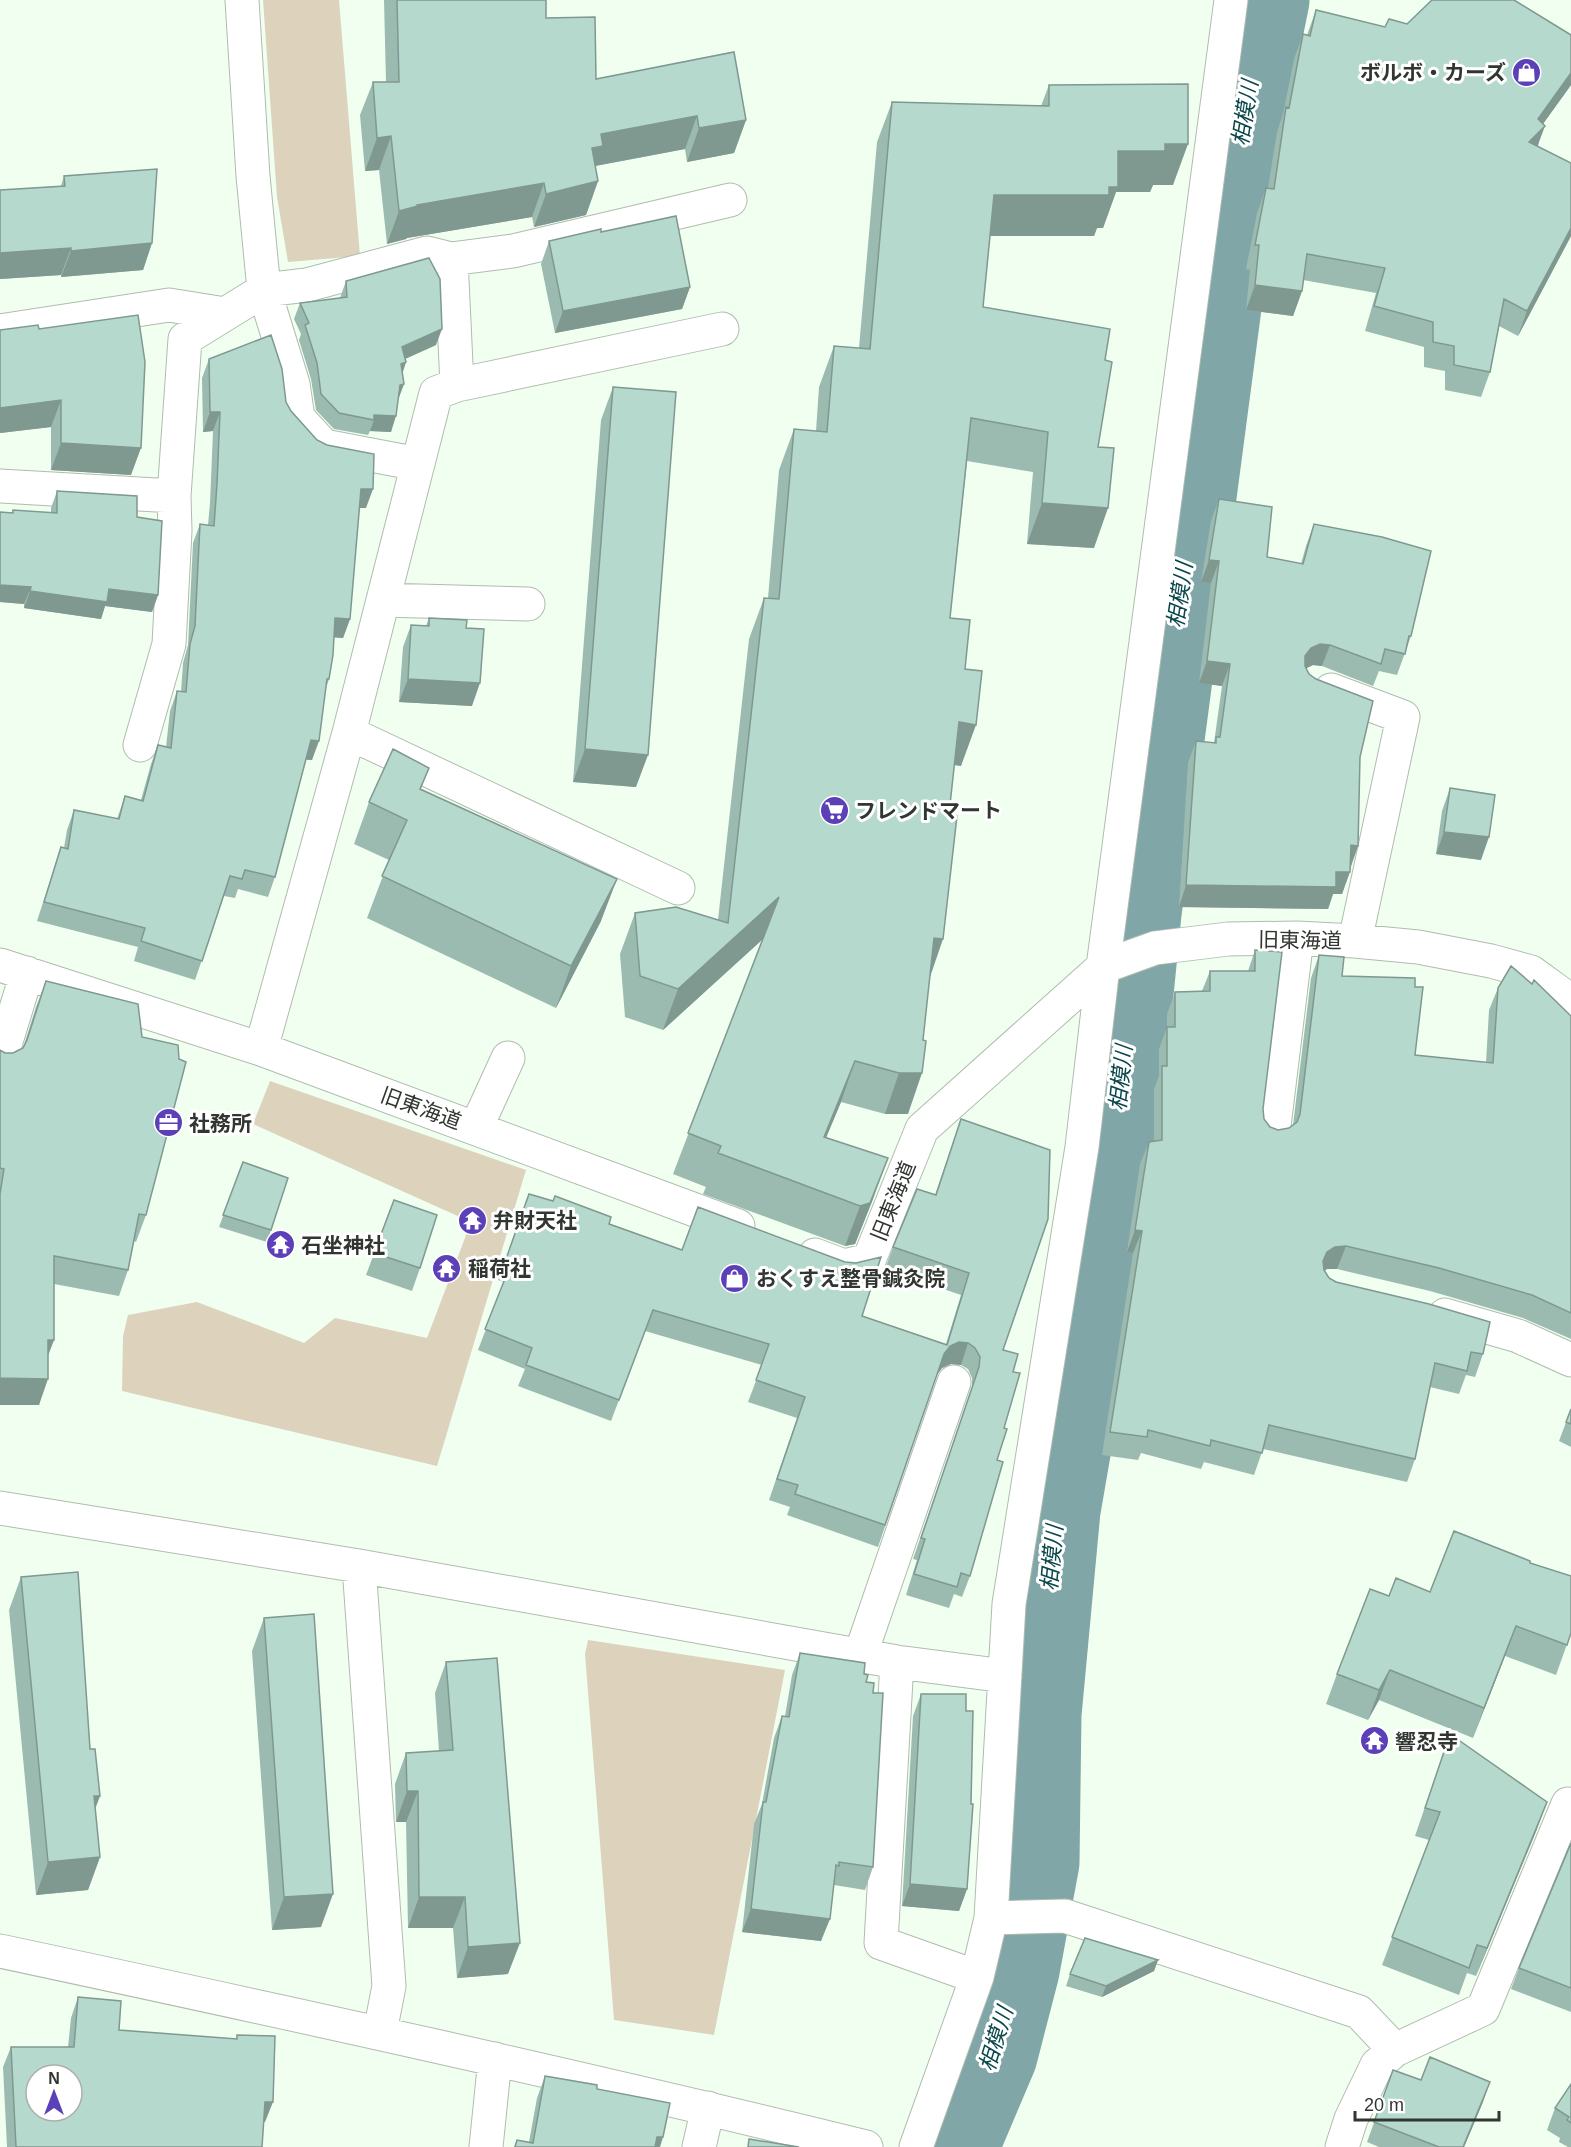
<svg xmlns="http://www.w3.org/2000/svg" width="1571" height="2147" viewBox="0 0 1571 2147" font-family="Arial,'Noto Sans JP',sans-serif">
	<rect width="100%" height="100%" fill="#f1fff0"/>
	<path fill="#ddd3bd" d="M263 0H339L360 256 288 262 277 197Z
		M270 1081 526 1170 437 1466 122 1391 123 1336 128 1315 197 1302 304 1343 335 1318 427 1338 471 1222 253 1124Z
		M588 1640 785 1670 714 2035 614 2020 585 1654Z"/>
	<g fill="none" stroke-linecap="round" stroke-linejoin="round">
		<path stroke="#80a6a8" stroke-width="87" d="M955 2147 994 2055 1016 1970 1036 1862 1038 1714 1057 1510 1086 1342 1113 1165 1138 913 1245 102 1266 0"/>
		<defs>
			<path id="minor" d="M242 0 253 176 264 290 293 384 298 418 324 446 418 464
				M0 331 169 305 225 314
				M457 385 722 329
				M0 486 174 496 185 339 264 290 307 285 427 253 451 259 513 251 730 200
				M383 600 528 604
				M1331 690 1403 717 1355 941
				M349 733 678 888
				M140 745 169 644 175 531 174 496
				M0 965 261 1049 738 1226
				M261 1049 349 733 436 393 457 385 451 259
				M0 1061 27 973
				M476 1128 508 1058
				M1273 1134 1297 938
				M815 1255 844 1266 869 1260 922 1129 1103 967 1119 961 1155 948 1228 939 1297 938 1355 941 1418 947 1491 961 1531 972 1571 1001
				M1445 1315 1518 1336 1571 1360
				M0 1508 359 1566 897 1662 1005 1676
				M359 1566 389 1986 380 2032
				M860 1656 954 1382
				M897 1662 881 1943 977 1977
				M991 1918 1065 1916 1359 2012 1395 2050
				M0 1951C290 2013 578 2076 866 2147
				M486 2147 495 2059
				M699 2147 708 2108
				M916 2147 977 1977 991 1918 1009 1604 1082 1147 1103 967 1231 0
				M1342 2147 1351 2119 1377 2065 1395 2050 1483 2009 1568 1804"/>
		</defs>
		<use href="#minor" stroke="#b0bcae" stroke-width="35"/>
		<use href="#minor" stroke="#fff" stroke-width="33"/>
	</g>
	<path fill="#9cbbb0" d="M384 0H546V18L596 79 746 120 734 153 687 162 685 149 595 166 598 181 586 215 534 227 532 217 407 238 406 239 387 244 379 170 365 171 360 115 373 82H386Z
		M1316 10 1385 27 1407 24 1571 35V85L1543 124 1538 146 1571 236 1518 336 1499 326 1490 372 1481 397 1445 390V371L1424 367V347L1365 331 1376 293 1303 280 1302 291 1293 316 1246 310 1250 270 1246 269 1257 213 1266 188H1268L1277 132 1283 114 1294 59 1303 34 1307 35Z
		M1049 85 1173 185H1153L1150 192H1116L1103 228H1097L1094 236H990L983 307 1105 360 1098 447 1094 548 1027 544 1033 472 967 461 950 618 965 669 961 766 954 765 930 976 908 1114H885L841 1102 826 1138 873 1199 855 1244 845 1246 703 1194 706 1187 673 1174 763 939 663 1030 625 1017 620 954 635 913 718 920 749 639 764 598H768L779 470 794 429 816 431 819 387 834 346 859 348 877 142 892 102 1041 106Z
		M64 176 152 243 143 270 61 277V275L0 279V190L61 186Z
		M601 232 690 287 682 309 555 333 541 264 549 241Z
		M346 281 436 345 405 359 406 362 402 373 404 384 398 399 391 432 370 431 368 435 334 429 316 410 311 379 299 340 301 334 294 319 300 303 340 298Z
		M39 329 131 475 51 470V427L0 433V330Z
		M209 359 286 402 291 411 366 508H359L350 619 343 638 334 637 329 679 325 691 312 760H306L275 877 268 897 238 889 235 898 224 896 195 980 134 961 138 947 37 921 61 847 64 848 67 830 74 810 117 819 125 796 141 800 151 764 158 745 166 747 170 711 177 691 181 692 183 663 188 645 193 543 200 524 208 525 210 503 213 431 203 432 202 378Z
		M613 387 636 787 573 782 601 420Z
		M57 491 137 517 158 595 152 612 105 606 101 619 24 608V604L0 602V512L12 513 13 510 51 513V508Z
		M1219 499 1267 557 1301 564 1306 546 1314 524 1411 636 1397 675 1379 671 1373 686 1322 666 1313 665 1306 668 1360 757 1358 846 1342 894H1333L1328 909 1179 907 1188 763 1196 741 1214 743 1222 686 1199 683 1211 583 1201 582 1211 521Z
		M429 618 472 706 399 702 403 647 411 625 426 626Z
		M429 768 421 789 601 921 556 1008 367 918 389 860 354 844 369 802Z
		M1450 788 1481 860 1436 854 1442 811Z
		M1255 950 1263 1109 1264 1119 1270 1127 1278 1130 1289 1128 1293 1125 1311 978 1319 955 1342 976 1415 1055 1486 1063 1489 1010 1498 988 1532 984 1571 1016V1339L1523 1318 1430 1291 1337 1269H1327L1324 1271 1329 1278 1483 1354 1475 1377 1466 1375 1459 1394 1430 1387 1415 1459 1407 1482 1263 1449 1254 1475 1204 1462 1201 1469 1141 1453 1138 1460 1102 1455 1133 1253 1127 1252 1140 1164 1149 1142 1154 1141V1089L1159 1076V1049L1167 1027V1014L1175 992 1202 991 1210 971H1248Z
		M46 981 146 1215 136 1242 134 1241 128 1270 119 1296 54 1284V1340L48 1354 39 1405H0V1050L5 1053H13L23 1048 24 1045 36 1007Z
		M961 1119 1003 1350 1013 1372 997 1460 970 1576 962 1597 954 1594 949 1608 906 1595 917 1560 913 1559 972 1388V1378L968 1369 961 1365 951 1364 942 1368 937 1374 878 1547 787 1515 790 1507 769 1500 797 1418 748 1402 762 1365 645 1331 611 1421 518 1386 525 1369 478 1350 504 1282 498 1280 529 1194 862 1316 946 1344 961 1295 885 1269 893 1247 935 1195Z
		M243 1162 271 1230 267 1242 219 1227Z
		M394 1200 420 1268 412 1291 366 1275Z
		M1571 1409V1447L1559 1441Z
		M1530 1563 1571 1633 1556 1675 1505 1656 1473 1738 1379 1700 1368 1720 1326 1704 1337 1674 1389 1596 1430 1592Z
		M21 1577 90 1749 100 1796 95 1807 100 1857 88 1890 36 1895 9 1610Z
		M264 1618 321 1927 272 1930 252 1651Z
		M800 1653 864 1674 866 1682 873 1693V1867L865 1890 834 1885 821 1941 742 1932 754 1824 762 1804 774 1738 782 1716H785L792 1675Z
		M446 1662 508 1974 457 1978 453 1928H408L406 1822H396L395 1784 406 1753 439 1751 435 1693Z
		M921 1694 967 1889 959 1911 902 1906 913 1716Z
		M1450 1734 1537 1829 1476 1976 1467 1973 1459 1995 1382 1965 1429 1840 1415 1836Z
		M1571 1843V2012L1511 1989 1519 1968Z
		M1158 1960 1154 1971 1102 1997 1066 1986 1070 1974Z
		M78 1997 119 2030 236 2039 237 2035 265 2122H264L262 2147H7L3 2067 11 2047H68L71 2018Z
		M1393 2070 1483 2102 1464 2147H1379L1367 2142Z
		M545 2076 597 2089 660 2147H514L517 2140 529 2142 537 2098Z
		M1571 2084V2147H1568L1559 2142 1560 2138 1547 2130 1555 2108Z"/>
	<path fill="#7f9890" d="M1571 73V85L1535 135 1545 126 1536 150 1529 142 1538 119Z
		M697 116 685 149 595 166 592 148 601 134Z
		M746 120 734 153 687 162 699 128Z
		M391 136 379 170 365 171 377 138Z
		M1165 144H1188L1173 185H1153L1150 192H1116L1103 228H1097L1094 236H979L994 195 1118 151Z
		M598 181 586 215 534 227 546 194Z
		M544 183 532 217 407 238 406 239 387 244 399 211 417 205Z
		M1571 228V236L1518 336 1527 311Z
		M152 243 143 270 61 277 71 251Z
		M71 248 61 275 0 279V253Z
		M1255 285 1302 291 1293 316 1246 310Z
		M690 287 682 309 555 333 563 311Z
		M442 329 436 345 396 363 402 347Z
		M406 362 401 378V364Z
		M404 384 398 400 400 385Z
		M61 400 51 427 0 433V408Z
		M210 412H220L213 431 203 432Z
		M374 415 396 416 391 432 370 431 374 420Z
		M61 443 141 448 131 475 51 470Z
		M361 489H373L366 508H354Z
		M1042 503 1108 508 1094 548 1027 544Z
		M1209 560 1219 561 1211 583 1201 582Z
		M0 585 31 587 24 604 0 602Z
		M109 589 158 595 152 612 105 606 101 619 24 608 30 591Z
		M335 618 350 619 343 638 328 637Z
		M1320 644 1330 645 1322 666 1313 665 1303 670 1305 656 1311 648Z
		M1207 661 1230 664 1222 686 1199 683Z
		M408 679 480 683 472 706 399 702Z
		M959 722 976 725 961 766 944 763Z
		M311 740 319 741 312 760 304 759Z
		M585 749 648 755 636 787 573 782Z
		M1444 832 1489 837 1481 860 1436 854Z
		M1351 845 1358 846 1350 868Z
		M1336 872H1350L1342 894H1333L1328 909 1179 907 1186 885Z
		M617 879 601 921 556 1008 571 966Z
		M779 897 764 938 663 1030 678 989Z
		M934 938 943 939 929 980Z
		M855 1061 841 1102 809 1178 824 1137Z
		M899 1073H922L908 1114H885Z
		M888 1158 873 1199 855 1244 845 1246 860 1206Z
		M1135 1230 1142 1231 1133 1253 1127 1252Z
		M1346 1246 1337 1269H1327L1319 1275 1323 1261 1327 1252 1335 1247Z
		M48 1340H54L44 1366Z
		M959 1342 968 1343 961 1365 951 1364 942 1368 937 1375 944 1354 950 1346Z
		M0 1378 48 1379 39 1405H0Z
		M1516 1626 1505 1656 1473 1738 1484 1708Z
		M1390 1670 1379 1700 1368 1720 1379 1690Z
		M407 1791H418L406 1822H396Z
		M94 1796H100L88 1828Z
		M1547 1802 1537 1829 1476 1976 1487 1948Z
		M100 1857 88 1890 36 1895 48 1862Z
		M910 1884 967 1889 959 1911 902 1906Z
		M333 1894 321 1927 272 1930 284 1897Z
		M419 1897H465L453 1928H408Z
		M751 1909 830 1919 821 1941 742 1932Z
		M520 1943 508 1974 457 1978 468 1947Z
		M1158 1960 1154 1971 1102 1997 1106 1986Z
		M1490 2082 1483 2102 1464 2147H1463Z
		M265 2102H273L265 2122H257Z
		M657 2137H663L660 2147H653Z"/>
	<path fill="#b5d9cd" stroke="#7f9890" stroke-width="1.5" fill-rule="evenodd" d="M397 0H546V18L595 17 596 79 734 52 746 120 699 128 697 116 601 134 603 146 592 148 598 181 546 194 544 183 417 205 418 206 399 211 391 136 377 138 373 82H399Z
		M1432 0H1514L1571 35V73L1538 119 1545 126 1529 142 1571 163V228L1527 311 1504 299 1490 372 1454 365V346L1433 342V322L1374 306 1385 268 1307 254 1302 291 1255 285 1259 245H1255L1266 188 1274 189 1286 107 1289 108 1303 34 1310 36 1316 10 1385 27 1389 19 1407 24Z
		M1188 84V144H1165V151H1118V187H1109V195H994L983 307 1110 329 1105 360 1112 362 1098 447 1114 448 1108 508 1042 503 1048 432 971 418 950 618 970 620 965 669 982 671 976 725 959 722 949 814 957 816 943 939 934 938 923 1040 926 1041 922 1073H899L855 1061 824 1137 888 1158 870 1203 860 1206 718 1153 721 1146 688 1133 779 897 678 989 640 976 635 913 676 907 728 923 764 598 779 599 794 429 827 432 834 346 870 349 892 102 1049 106V85Z
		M157 169 152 243 71 251V248L0 253V190L65 186 64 176Z
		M676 216 690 287 563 311 549 241 601 229V232Z
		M429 258 440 279 442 329 402 347 406 362 401 364 404 384 400 385 396 416 374 415V420L339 413 321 394 317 363 305 325 309 323 300 303 347 297 346 281Z
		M138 315 145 362 141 448 61 443V400L0 408V330L38 325 39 329Z
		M271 335 282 369 286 402 291 411 317 440 327 445 374 454 373 489H361L350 619 335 618 333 655 329 679H327L319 741 311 740 275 877 245 870 242 879 230 876 202 961 141 941 145 928 44 902 61 847 68 849 74 810 119 819 125 796 143 801 158 745 171 748 177 691 186 692 190 644 195 626 200 524 214 526 217 484 220 412H210L209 359Z
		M613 387 676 392 648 755 585 749Z
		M57 491 137 496V517L162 521 158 595 109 589 107 602 30 591 31 587 0 585V512L13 513V510L57 513Z
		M1219 499 1272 507 1267 557 1303 564 1314 524 1382 537 1431 551 1411 636H1409L1405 654 1385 649 1381 664 1330 645 1320 644 1311 648 1305 656V666L1309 674 1316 679 1373 701 1360 757 1358 846 1351 845 1350 872H1336V887L1186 885 1196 741 1216 743V737H1220L1230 664 1207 661 1219 561 1209 560Z
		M429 618 467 620 466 628 484 629 480 683 408 679 411 625 429 626Z
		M393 749 429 768 420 789 617 879 571 966 382 876 407 820 369 802Z
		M1450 788 1495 795 1489 837 1444 832Z
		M1255 950 1282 952 1263 1109 1264 1119 1270 1127 1278 1130 1289 1128 1297 1122 1300 1114 1319 955 1344 957 1342 976 1415 978V987H1423L1415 1055 1493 1063 1498 988 1511 966 1532 984 1534 980 1571 1016V1313L1532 1295 1439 1268 1346 1246 1335 1247 1327 1252 1323 1261 1324 1270 1329 1278 1336 1282 1429 1304 1490 1322 1483 1354 1471 1352 1467 1371 1435 1363 1415 1459 1269 1425 1262 1453 1211 1440 1210 1446 1148 1430 1147 1437 1110 1432 1142 1231 1135 1230 1149 1142 1162 1140V1066H1167V1027H1175V992L1210 991V971H1255Z
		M46 981 138 1004 142 1037 178 1045 179 1059 186 1062 146 1215 139 1214 128 1270 54 1256V1340H48V1379L0 1378V1194L4 1169 0 1168V1050L5 1053H13L23 1048 27 1040Z
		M961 1119 1050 1150 1048 1219 1003 1350 1018 1354 1013 1372 1020 1373 1004 1428 1007 1429 997 1460 1003 1462 970 1576 961 1573 957 1587 914 1574 925 1539 921 1538 979 1367 980 1357 975 1348 968 1343 959 1342 950 1346 944 1354 885 1525 795 1494 798 1485 777 1479 805 1397 756 1380 769 1344 653 1310 619 1400 526 1365 532 1348 485 1329 512 1261 506 1259 529 1194 553 1201 555 1196 611 1217 609 1224 682 1250 698 1207 845 1262 856 1263 881 1257 862 1316 947 1345 969 1273 893 1247 917 1189 936 1195Z
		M243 1162 288 1178 271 1230 223 1215Z
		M394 1200 437 1215 420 1268 374 1253Z
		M1571 1409V1424L1566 1422Z
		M1454 1531 1530 1561V1563L1571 1576V1633L1567 1645 1516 1626 1484 1708 1390 1670 1379 1690 1337 1674 1370 1589 1389 1596 1396 1578 1430 1592Z
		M78 1572 90 1749H95L100 1796H94L100 1857 48 1862 21 1577Z
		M314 1614 333 1894 284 1897 264 1618Z
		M800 1653 865 1663 864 1674 868 1675 866 1682 874 1683 873 1693H883L873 1867 839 1862V1866L836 1865 830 1919 751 1909 763 1802H766L782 1716 789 1717Z
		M497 1658 520 1943 468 1947 465 1897H419L418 1791H407L406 1753 453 1750 446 1662Z
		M921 1694H966V1711H973L971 1804H973L967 1889 910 1884Z
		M1450 1734 1547 1802 1487 1948 1477 1945 1469 1968 1392 1937 1440 1812 1425 1808Z
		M1571 1843V1988L1519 1968Z
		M1085 1938 1158 1960 1106 1986 1070 1974Z
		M78 1997 121 2001 119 2030 237 2039V2035L275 2036 273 2102H265L262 2147H16L11 2047H74ZM36 2075H72V2111H36Z
		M1430 2057 1490 2082 1463 2147H1439L1374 2122 1393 2070 1421 2080Z
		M545 2076 597 2085V2089L670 2103 663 2137H657L655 2147H515L517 2140 533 2143Z
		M1571 2084V2123L1567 2120 1569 2117 1555 2108Z
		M749 2139 799 2147H748Z"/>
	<defs>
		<symbol id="shop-disc" viewBox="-11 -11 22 22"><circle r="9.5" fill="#5c40b8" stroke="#fff"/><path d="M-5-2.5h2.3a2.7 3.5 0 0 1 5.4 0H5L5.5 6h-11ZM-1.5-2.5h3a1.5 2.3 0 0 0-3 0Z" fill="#fff"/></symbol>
		<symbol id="supermarket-disc" viewBox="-11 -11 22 22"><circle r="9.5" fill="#5c40b8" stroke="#fff"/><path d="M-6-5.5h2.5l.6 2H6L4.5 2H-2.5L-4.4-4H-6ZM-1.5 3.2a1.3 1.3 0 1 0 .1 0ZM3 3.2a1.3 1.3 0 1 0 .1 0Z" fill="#fff"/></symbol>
		<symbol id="office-disc" viewBox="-11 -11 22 22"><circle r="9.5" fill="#5c40b8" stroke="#fff"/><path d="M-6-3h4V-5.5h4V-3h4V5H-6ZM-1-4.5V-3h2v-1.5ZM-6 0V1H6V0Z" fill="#fff"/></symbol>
		<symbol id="temple-disc" viewBox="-11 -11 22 22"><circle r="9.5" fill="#5c40b8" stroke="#fff"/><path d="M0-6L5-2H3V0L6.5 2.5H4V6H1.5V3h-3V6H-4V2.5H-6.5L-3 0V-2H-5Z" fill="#fff"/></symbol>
	</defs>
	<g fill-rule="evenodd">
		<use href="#shop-disc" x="1510" y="56" width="33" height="33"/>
		<use href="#supermarket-disc" x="818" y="794" width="33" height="33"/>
		<use href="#office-disc" x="152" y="1106" width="33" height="33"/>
		<use href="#temple-disc" x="456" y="1204" width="33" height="33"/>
		<use href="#temple-disc" x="264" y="1228" width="33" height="33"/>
		<use href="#temple-disc" x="430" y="1252" width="33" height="33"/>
		<use href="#shop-disc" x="718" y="1262" width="33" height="33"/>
		<use href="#temple-disc" x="1358" y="1724" width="33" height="33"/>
	</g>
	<g text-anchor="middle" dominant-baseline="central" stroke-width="6" stroke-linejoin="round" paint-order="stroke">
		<g font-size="21" font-weight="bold" fill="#313630" stroke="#fff" text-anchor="start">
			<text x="1506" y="72" text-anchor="end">ボルボ・カーズ</text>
			<text x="855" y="810">フレンドマート</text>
			<text x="189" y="1123">社務所</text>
			<text x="493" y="1220">弁財天社</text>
			<text x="301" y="1245">石坐神社</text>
			<text x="468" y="1268">稲荷社</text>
			<text x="756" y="1278">おくすえ整骨鍼灸院</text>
			<text x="1395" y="1741">響忍寺</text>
		</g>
		<g font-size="21" fill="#313630" stroke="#fff">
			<text transform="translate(1300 940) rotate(1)">旧東海道</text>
			<text transform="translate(421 1108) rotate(20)">旧東海道</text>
			<text transform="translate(893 1201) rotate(-68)">旧東海道</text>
		</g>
		<g font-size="22" font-style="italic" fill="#0a474a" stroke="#fff">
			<text transform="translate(1245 113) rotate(-81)">相模川</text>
			<text transform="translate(1180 595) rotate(-82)">相模川</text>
			<text transform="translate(1121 1078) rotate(-84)">相模川</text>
			<text transform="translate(1052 1558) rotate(-85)">相模川</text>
			<text transform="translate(996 2039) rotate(-73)">相模川</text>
		</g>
	</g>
	<g transform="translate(54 2093)"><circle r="28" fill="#ffffff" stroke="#adafac" stroke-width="1.5"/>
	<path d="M0-4.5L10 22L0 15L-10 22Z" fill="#5c40b8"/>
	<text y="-9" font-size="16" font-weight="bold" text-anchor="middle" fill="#313630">N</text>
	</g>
	<path d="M1355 2111v9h144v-9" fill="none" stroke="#313630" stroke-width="3"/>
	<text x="1364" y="2111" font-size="18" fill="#313630" stroke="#ffffff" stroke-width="4.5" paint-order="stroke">20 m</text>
</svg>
